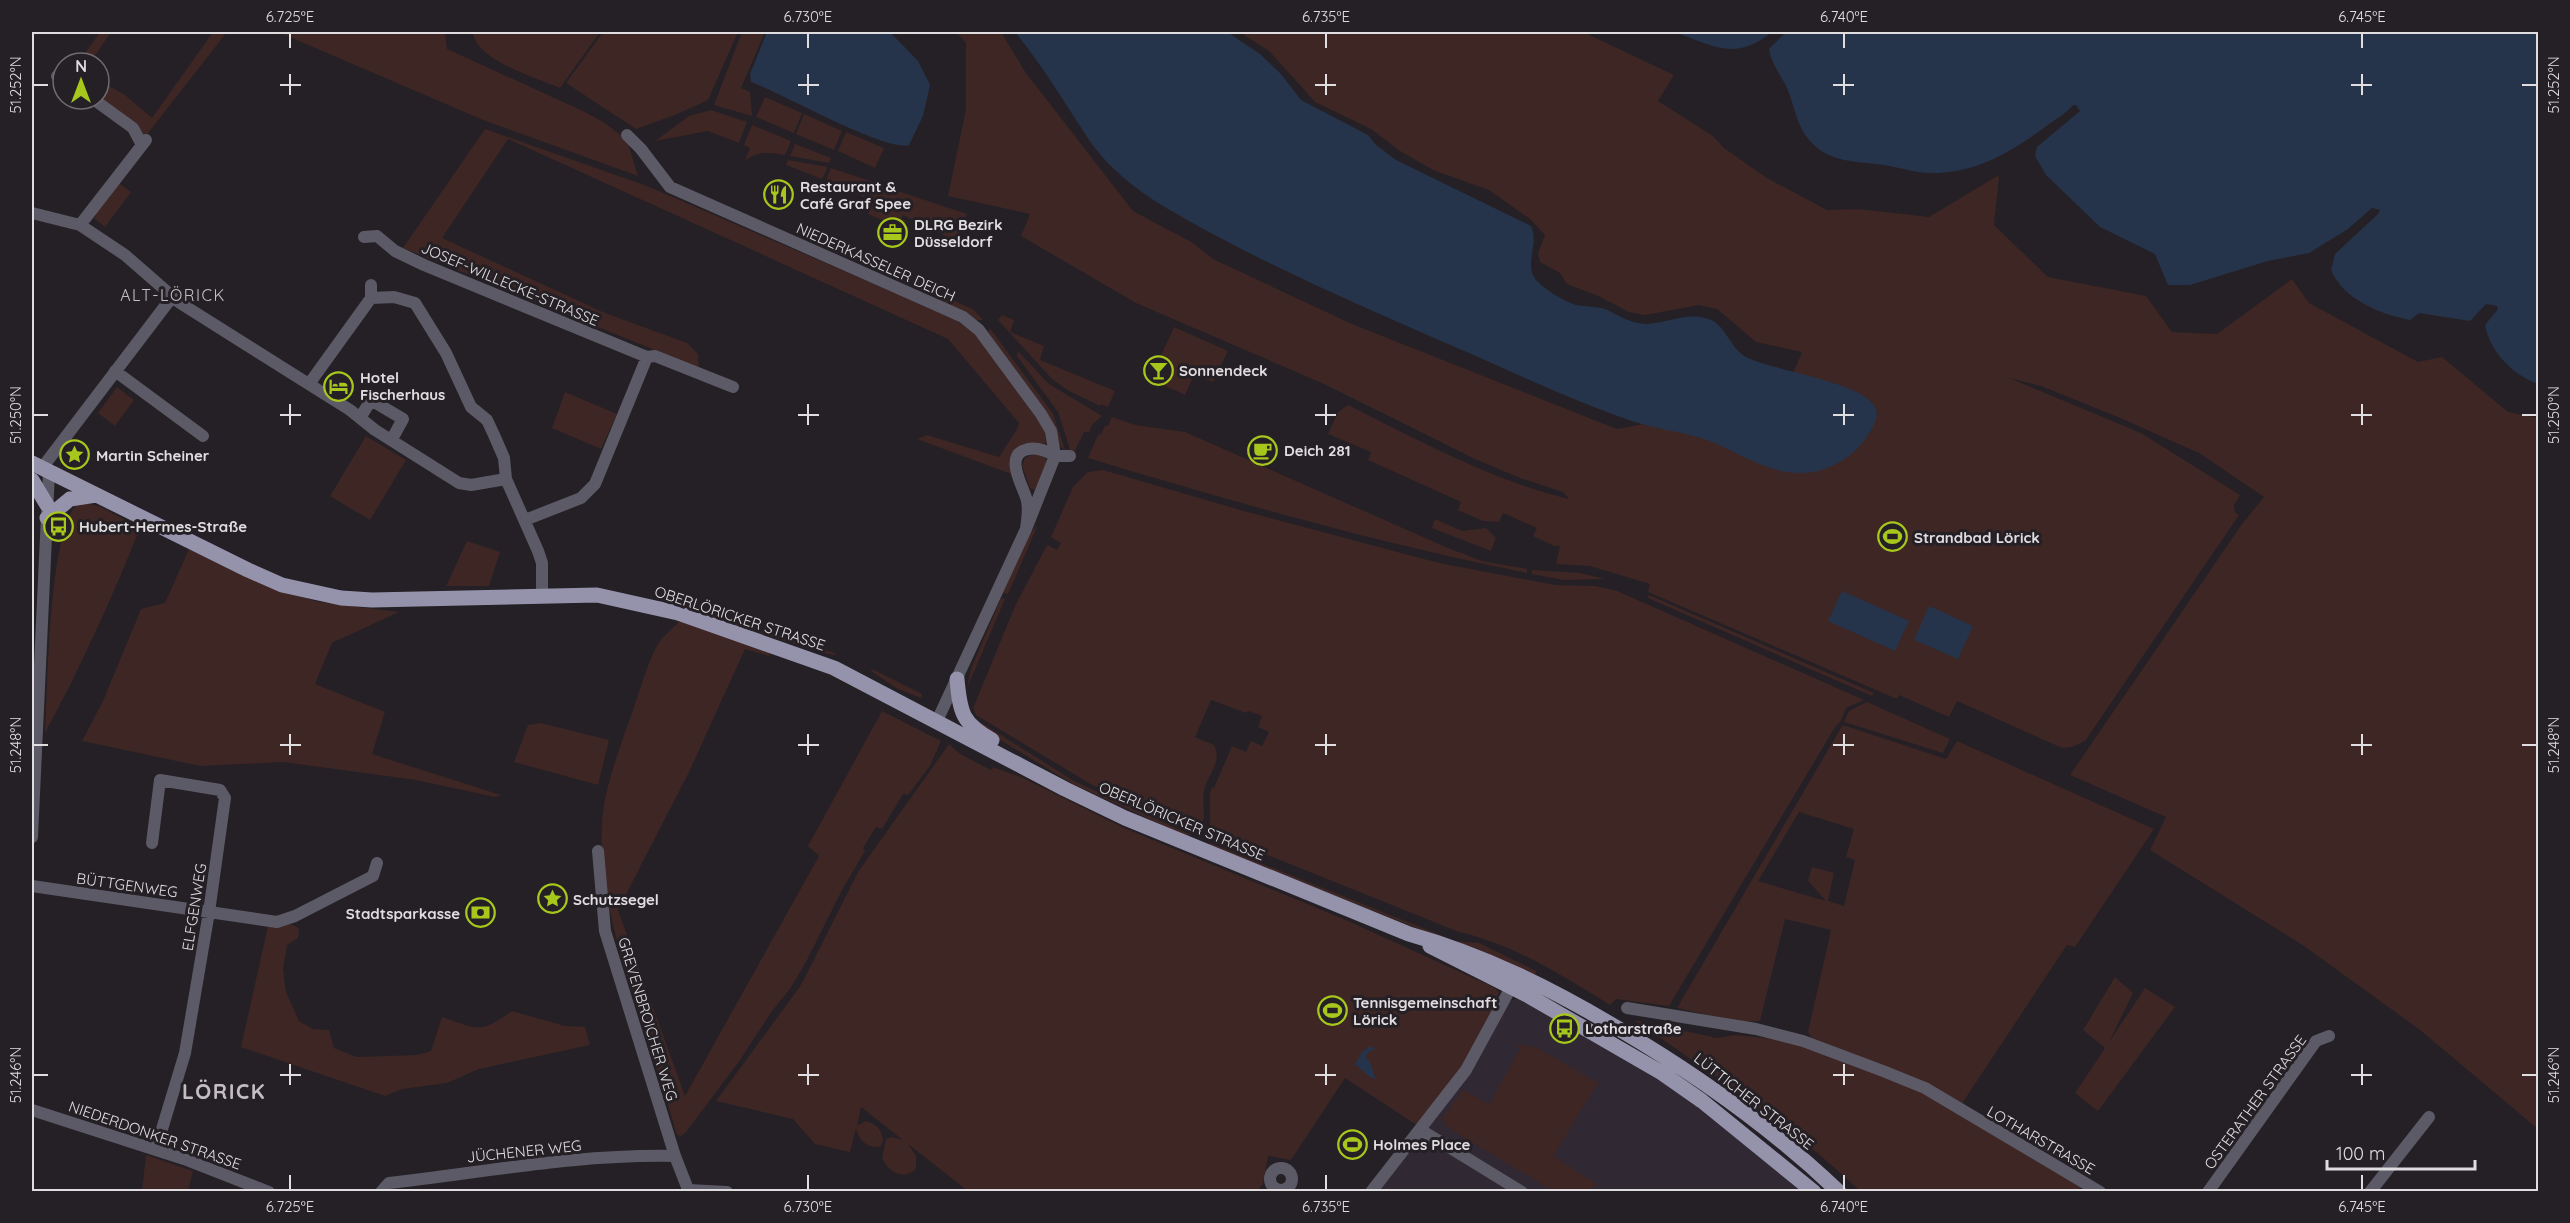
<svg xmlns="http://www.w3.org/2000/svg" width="2570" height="1223" viewBox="0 0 2570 1223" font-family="Quicksand,sans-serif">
	<rect width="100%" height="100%" fill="#242025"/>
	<path fill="#302832" d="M1523 997 1699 1103 1808 1192H1374L1507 1002Z"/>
	<path fill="#3d2624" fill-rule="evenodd" d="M100 32H111L90 63H78Z
		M213 32H227L145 137 99 98V80L125 95 152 118Z
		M278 32H445L447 49 585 112 605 123 627 140 638 176 483 120Z
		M473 32H600L560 88C537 78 475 60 473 32Z
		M603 32H738L708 100 675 115 636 129 566 83Z
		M742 32H765L741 88 750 92 752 116 714 105Z
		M956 32H1001L1026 73 1133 211 1193 243 1213 259 1352 324 1617 429 1782 399 1802 352 1756 342 1717 309 1699 305 1645 315 1629 312 1598 296 1567 284 1560 273 1540 262 1538 253 1545 235 1530 219 1489 190 1433 170 1400 151 1371 129 1315 102 1269 51 1239 32H1583L1674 75 1658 101 1713 136 1724 148 1767 178 1827 210 1859 209 1929 217 1999 175 1994 225 2048 277 2146 296 2172 332 2217 334 2292 279 2309 303 2418 362 2442 357 2508 412 2538 418V1129L2420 1030 2304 946 2150 850 2166 817 2070 775 2242 524 2264 497 2199 453 2118 417 2041 386 2009 378 2141 433 2240 495 2234 505 2235 512 2239 515 2085 741 2072 747 2062 748 1957 701 1949 717 1899 695 1897 699 1648 592 1650 584 1590 566 1556 564 1560 546H1554L1533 536 1537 528 1503 513 1499 522 1483 521 1458 510 1461 502 1368 460 1371 452 1328 434 1338 412 1348 405C1420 441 1491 480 1569 499L1563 492 1520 478 1475 459 1324 384 1136 303 1021 236 1030 214 948 196 966 109V43Z
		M765 97 802 113 794 133 756 117Z
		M711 110 747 122 739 143 708 131 655 141 689 116Z
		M804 114 842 131 834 150 796 134Z
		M752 125 791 141 785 155C769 152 758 151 745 161L750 148 744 145Z
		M485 129 647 186 955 319 974 333 1042 423 1049 442C1041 446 1034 441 1025 445L1011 474 917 439 927 435 999 457 1017 429 1019 423 948 339 508 139 442 238 605 313 687 343 698 354 699 368 403 248Z
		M846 132 884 148 875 168 838 151Z
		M795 144 831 158 829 163 790 156Z
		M788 160 828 167 822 179 786 165Z
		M831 168 870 181 864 197 826 180Z
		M116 181 131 192 105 227 94 218 96 215 94 212Z
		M874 183 967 214 956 241 903 215 901 219 906 221 902 229 868 214 872 205 866 203Z
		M940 294 974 310 983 320H975L940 301Z
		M1002 315 1014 320 1010 332 1044 346 1040 360 1115 391 1108 407 1101 404 1100 406 1069 391 1052 379 998 320Z
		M1174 327 1228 351 1213 382 1194 375 1185 395 1150 379Z
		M990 328 1053 414 1065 450 1059 446 1049 416 988 332Z
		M1018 351 1049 384 1102 416 1092 425 1089 432H1084L1074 453H1071L1058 412 1017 356Z
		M117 387 134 400 115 426 98 413Z
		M565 392 617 414 601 449 552 428Z
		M1112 417 1135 425 1185 432 1448 548 1482 561 1527 569V573C1378 543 1233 502 1088 458L1098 435 1101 434 1105 426H1108Z
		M366 436 406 460 370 520 330 496Z
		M1035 453 1045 458 1047 462 1038 488 1034 490 1030 488 1022 466 1025 458Z
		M1103 470 1244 511 1439 563 1555 585 1595 586 1617 591 1864 700 1846 708 1841 721 1835 727 1669 1006 1616 999 1610 1005C1563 976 1513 944 1459 932L1210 832V793L1212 787 1214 788 1232 746 1246 752 1251 741 1262 746 1269 732 1258 727 1262 716 1248 711 1246 713 1211 700 1195 737 1214 745C1223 763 1207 775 1204 791 1201 807 1209 819 1197 832L1092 785 976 715 973 708 1016 604 1047 545 1057 550 1061 543 1051 537 1073 487 1088 472Z
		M79 502 99 506 140 528C112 598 81 667 45 733 48 689 48 527 79 502Z
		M1435 519 1462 531 1486 528 1496 538 1491 551 1432 528Z
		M1036 526 1037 527 1008 594 1003 593 1028 537Z
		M467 541 500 552 489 586H446Z
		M189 549 271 588 319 602 399 612 332 643 315 684 385 712 372 754 501 795 495 797 416 780 283 762 200 766 82 741 103 701 141 609 165 603Z
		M1532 570 1580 573 1605 579 1564 580 1532 574Z
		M1649 595 1874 693 1872 696 1648 598Z
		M1001 598 1005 599 967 688 971 669Z
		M685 606 835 653V655L819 652 684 608Z
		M680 621 770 652 769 656 745 649 689 772 618 910 685 1096 819 856 808 846 882 711 941 741 930 766 908 795 903 794 882 829 876 827 863 848 865 851 841 892 806 962 790 989 772 1011 740 1060 686 1132 680 1137 676 1133C651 1034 586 899 605 799 611 771 621 743 631 716 638 697 648 660 658 644 663 636 673 628 680 621Z
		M872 669 922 694 921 698 896 688 871 671Z
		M1867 702 1950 739 1943 753 1844 722 1849 711Z
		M969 715 1074 781 1191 835 1186 836 1073 784 982 729Z
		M541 723 609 740 598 785 514 762 528 725Z
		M1842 726H1846L1946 759 1957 741 2154 829 2075 947 2067 945 1961 1105 1815 1043 1808 1032 1831 930 1785 919 1760 1021 1739 1022 1677 1008ZM1799 812 1854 829 1846 857 1855 860 1844 906 1828 901 1834 873 1812 867 1808 881 1826 901 1758 881Z
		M949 744 960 754 991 770 993 767 1021 777 1124 828 1348 921 1493 987 1499 992C1482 1043 1450 1084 1418 1126L1345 1078 1291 1160 1268 1156 1263 1184 1257 1191H968L908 1144 916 1156V1169C903 1181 888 1172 882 1158L886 1139 892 1137 903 1140 861 1107 857 1126 866 1121C878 1125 882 1130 883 1142L880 1147C866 1148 859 1140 856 1128L850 1152 815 1144 793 1119 716 1101 801 985 858 872Z
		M1208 842 1455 941 1479 943 1536 971 1535 975 1213 847Z
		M290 924 299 928 298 938 287 945 283 969 286 992 299 1021 313 1029 329 1030 334 1048 357 1057 417 1055 431 1051 442 1017C479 1029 478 1035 512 1011L565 1026 585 1027 590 1045 479 1069 447 1083 402 1089 385 1096 241 1047 268 926Z
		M2115 977 2133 993 2109 1042 2145 988 2175 1007 2098 1111 2075 1093 2105 1048 2083 1030Z
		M1634 1020 1717 1038 1735 1035 1796 1041 1933 1096 2083 1182 2078 1192 1860 1191C1792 1126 1712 1074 1634 1020Z
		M1524 1045 1536 1047 1598 1083 1553 1156 1598 1185 1581 1191H1553L1447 1127 1442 1119 1463 1090 1489 1104 1520 1049 1516 1046Z
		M146 1155 193 1171 188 1191H142Z"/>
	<path fill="#25344a" d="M767 32H890L918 61 930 85 923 116 909 145C885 152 780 92 751 82L750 74Z
		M1015 32H1227L1260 54 1281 74 1301 100 1368 135 1376 145 1396 160 1531 226C1540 244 1522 267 1538 282 1547 291 1564 301 1576 305 1586 307 1596 306 1605 309 1619 315 1630 324 1647 324 1666 323 1685 313 1705 318 1726 322 1728 347 1746 357 1774 371 1863 382 1875 407 1881 418 1870 432 1864 441 1849 460 1825 473 1801 473 1766 474 1736 450 1704 439 1682 432 1656 429 1632 421 1572 401 1513 372 1455 347 1358 305 1259 262 1168 209 1144 195 1117 175 1099 153 1091 144 1085 133 1078 123 1058 92 1038 60 1015 32Z
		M1674 32H1772C1734 62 1715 46 1674 32Z
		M1786 32H2538V384C2513 375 2490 352 2485 325L2498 309 2497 306 2486 304 2470 321 2419 313 2410 320C2380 314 2344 300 2331 270L2335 254 2378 214 2380 210 2372 208 2348 229 2309 253 2268 261 2190 285H2168L2155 254 2100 227 2046 175 2035 156 2037 147 2080 111 2076 105H2073C2067 113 2057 118 2048 125 2012 151 1978 173 1932 173 1913 173 1896 166 1877 164 1856 162 1829 161 1813 144 1796 128 1795 105 1786 86 1780 74 1771 63 1769 49Z
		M1842 591 1909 621 1895 651 1828 621Z
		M1929 606 1973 626 1958 659 1914 640Z
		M1370 1046 1375 1049 1367 1053 1366 1058 1370 1062 1376 1080 1367 1075 1355 1064 1362 1052Z"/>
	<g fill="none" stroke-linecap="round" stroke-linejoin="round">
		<path stroke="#5b5a66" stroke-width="12" d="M57 76 63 80
			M93 99 133 128 142 145
			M627 135 641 149 670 187 943 308 963 317 979 330 1041 414 1051 431 1055 456H1070
			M32 213 80 225 125 255 180 303 350 410 375 430 459 483 471 485 506 479
			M80 225 146 140
			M364 237 377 236 395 251 424 265 647 357 655 356 733 387
			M371 285V298L394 297 415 303 446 353 471 407 487 420 494 435 504 458 506 479 538 551 542 563V595
			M115 371 203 436
			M309 384 371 298
			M360 418 371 400 403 419 392 439
			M42 468 172 297
			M525 520 581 498 595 484 647 357
			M937 721 1026 529 1055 456C1047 451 1038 447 1028 449 1002 455 1024 487 1027 501 1029 511 1027 520 1026 529
			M32 837 49 472
			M152 843 160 780 220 790 225 798 209 912 185 1053 156 1149
			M598 851 605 931 675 1156 689 1192
			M32 886 277 922 295 916 373 876 377 863
			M1627 1008 1756 1029 1803 1041 1883 1071 1925 1088 2100 1192
			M32 1110 184 1159 269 1192
			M1421 1130 1522 1192
			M1270 1179a11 11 0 1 1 22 0a11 11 0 1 1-22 0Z
			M688 1190 727 1192
			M381 1192 389 1183C486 1172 577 1154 675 1156
			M1371 1192 1466 1070 1515 980
			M2208 1192 2316 1041 2329 1036
			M2370 1192 2429 1117"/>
		<path stroke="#9592ac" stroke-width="15" d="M32 463 248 570 282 585 341 598 372 600 597 595 678 613 834 668 1065 789 1125 818 1409 934C1484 955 1552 989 1619 1029 1697 1075 1773 1129 1839 1192
			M32 480 47 505
			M47 518 70 499 96 495
			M957 679C960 713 962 723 992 740
			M1430 946 1527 995 1662 1073 1702 1101 1814 1192"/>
	</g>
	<path fill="none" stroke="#e0dde0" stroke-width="2" d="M290 33V48M808 33V48M1326 33V48M1844 33V48M2362 33V48M290 74V95M808 74V95M1326 74V95M1844 74V95M2362 74V95M33 85H48M280 85H301M798 85H819M1315 85H1336M1833 85H1854M2351 85H2372M2522 85H2537M290 404V425M808 404V425M1326 404V425M1844 404V425M2362 404V425M33 415H48M280 415H301M798 415H819M1315 415H1336M1833 415H1854M2351 415H2372M2522 415H2537M290 734V755M808 734V755M1326 734V755M1844 734V755M2362 734V755M33 745H48M280 745H301M798 745H819M1315 745H1336M1833 745H1854M2351 745H2372M2522 745H2537M290 1064V1085M808 1064V1085M1326 1064V1085M1844 1064V1085M2362 1064V1085M33 1075H48M280 1075H301M798 1075H819M1315 1075H1336M1833 1075H1854M2351 1075H2372M2522 1075H2537M290 1175V1190M808 1175V1190M1326 1175V1190M1844 1175V1190M2362 1175V1190"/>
	<defs>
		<symbol id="restaurant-ring" viewBox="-11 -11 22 22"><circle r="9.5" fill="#242025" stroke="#a8c71d" stroke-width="1.5"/><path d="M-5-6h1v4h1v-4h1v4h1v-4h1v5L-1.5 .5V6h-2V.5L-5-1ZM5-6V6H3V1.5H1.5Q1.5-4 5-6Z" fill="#a8c71d"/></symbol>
		<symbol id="office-ring" viewBox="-11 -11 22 22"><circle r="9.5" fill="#242025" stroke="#a8c71d" stroke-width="1.5"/><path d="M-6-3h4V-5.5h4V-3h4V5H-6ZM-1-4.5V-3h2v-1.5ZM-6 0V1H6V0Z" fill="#a8c71d"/></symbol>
		<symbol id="bar-ring" viewBox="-11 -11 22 22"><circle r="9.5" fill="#242025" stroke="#a8c71d" stroke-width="1.5"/><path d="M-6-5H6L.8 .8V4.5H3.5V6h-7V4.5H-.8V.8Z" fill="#a8c71d"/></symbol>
		<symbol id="hotel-ring" viewBox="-11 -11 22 22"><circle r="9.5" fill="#242025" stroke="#a8c71d" stroke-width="1.5"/><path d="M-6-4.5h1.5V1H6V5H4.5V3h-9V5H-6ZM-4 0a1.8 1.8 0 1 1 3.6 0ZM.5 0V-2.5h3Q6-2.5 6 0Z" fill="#a8c71d"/></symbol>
		<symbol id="cafe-ring" viewBox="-11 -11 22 22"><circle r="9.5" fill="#242025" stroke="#a8c71d" stroke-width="1.5"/><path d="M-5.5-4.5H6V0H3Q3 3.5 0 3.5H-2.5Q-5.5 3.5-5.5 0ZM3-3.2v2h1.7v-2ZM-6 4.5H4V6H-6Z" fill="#a8c71d"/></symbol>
		<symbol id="sight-ring" viewBox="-11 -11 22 22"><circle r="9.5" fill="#242025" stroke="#a8c71d" stroke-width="1.5"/><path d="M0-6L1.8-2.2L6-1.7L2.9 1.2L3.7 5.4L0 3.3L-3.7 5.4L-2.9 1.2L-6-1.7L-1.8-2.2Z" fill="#a8c71d"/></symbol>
		<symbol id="bus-ring" viewBox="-11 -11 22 22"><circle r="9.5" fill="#242025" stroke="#a8c71d" stroke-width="1.5"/><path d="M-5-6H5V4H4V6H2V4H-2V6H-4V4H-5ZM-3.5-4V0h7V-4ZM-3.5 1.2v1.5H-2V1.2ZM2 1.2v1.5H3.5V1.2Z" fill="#a8c71d"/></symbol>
		<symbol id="stadium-ring" viewBox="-11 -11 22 22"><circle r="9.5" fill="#242025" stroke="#a8c71d" stroke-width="1.5"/><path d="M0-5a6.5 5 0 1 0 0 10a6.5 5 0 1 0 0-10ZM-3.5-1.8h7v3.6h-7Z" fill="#a8c71d"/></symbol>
		<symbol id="bank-ring" viewBox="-11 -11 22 22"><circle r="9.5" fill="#242025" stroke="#a8c71d" stroke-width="1.5"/><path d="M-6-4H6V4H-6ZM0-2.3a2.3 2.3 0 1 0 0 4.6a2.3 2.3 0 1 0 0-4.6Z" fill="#a8c71d"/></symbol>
	</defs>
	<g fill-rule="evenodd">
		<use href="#restaurant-ring" x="762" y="178" width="33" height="33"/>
		<use href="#office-ring" x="876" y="216" width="33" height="33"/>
		<use href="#bar-ring" x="1142" y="354" width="33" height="33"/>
		<use href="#hotel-ring" x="322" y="370" width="33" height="33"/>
		<use href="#cafe-ring" x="1246" y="434" width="33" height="33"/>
		<use href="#sight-ring" x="58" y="438" width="33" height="33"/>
		<use href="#bus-ring" x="42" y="510" width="33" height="33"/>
		<use href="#stadium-ring" x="1876" y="520" width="33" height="33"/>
		<use href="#sight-ring" x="536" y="882" width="33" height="33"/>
		<use href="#bank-ring" x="464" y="896" width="33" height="33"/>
		<use href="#stadium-ring" x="1316" y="994" width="33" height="33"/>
		<use href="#bus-ring" x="1548" y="1012" width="33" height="33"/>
		<use href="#stadium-ring" x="1336" y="1128" width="33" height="33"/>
	</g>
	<g text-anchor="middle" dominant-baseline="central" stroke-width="6" stroke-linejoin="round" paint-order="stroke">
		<g font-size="15" font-weight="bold" fill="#e0dde0" stroke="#242025" text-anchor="start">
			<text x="800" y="186">Restaurant &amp;<tspan x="800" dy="17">Café Graf Spee</tspan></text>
			<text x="914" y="224">DLRG Bezirk<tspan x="914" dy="17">Düsseldorf</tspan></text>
			<text x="1179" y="370">Sonnendeck</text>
			<text x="360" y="377">Hotel<tspan x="360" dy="17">Fischerhaus</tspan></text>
			<text x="1284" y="450">Deich 281</text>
			<text x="96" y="455">Martin Scheiner</text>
			<text x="79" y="526">Hubert-Hermes-Straße</text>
			<text x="1914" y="537">Strandbad Lörick</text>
			<text x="573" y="899">Schutzsegel</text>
			<text x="460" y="913" text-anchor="end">Stadtsparkasse</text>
			<text x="1353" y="1002">Tennisgemeinschaft<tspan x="1353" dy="17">Lörick</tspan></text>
			<text x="1585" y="1028">Lotharstraße</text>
			<text x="1373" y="1144">Holmes Place</text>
		</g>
		<g font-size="15" fill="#e0dde0" stroke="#242025">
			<text transform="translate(876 262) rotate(24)">NIEDERKASSELER DEICH</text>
			<text transform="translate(510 284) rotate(23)">JOSEF-WILLECKE-STRASSE</text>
			<text transform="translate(740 618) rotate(18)">OBERLÖRICKER STRASSE</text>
			<text transform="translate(1182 821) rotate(23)">OBERLÖRICKER STRASSE</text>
			<text transform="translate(127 885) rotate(8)">BÜTTGENWEG</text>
			<text transform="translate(194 907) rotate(-81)">ELFGENWEG</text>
			<text transform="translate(648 1019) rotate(73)">GREVENBROICHER WEG</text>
			<text transform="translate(1754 1101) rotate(38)">LÜTTICHER STRASSE</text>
			<text transform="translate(2255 1102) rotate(-54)">OSTERATHER STRASSE</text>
			<text transform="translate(155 1135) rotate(19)">NIEDERDONKER STRASSE</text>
			<text transform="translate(2041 1140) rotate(30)">LOTHARSTRASSE</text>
			<text transform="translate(524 1151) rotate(-6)">JÜCHENER WEG</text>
		</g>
		<g font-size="16" letter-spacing="1.5" fill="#c4bec4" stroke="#242025">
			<text x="173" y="295">ALT-LÖRICK</text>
		</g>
		<g font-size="21" font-weight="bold" letter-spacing="1.5" fill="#c4bec4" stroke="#242025">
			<text x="224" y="1091">LÖRICK</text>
		</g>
	</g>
	<rect width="2570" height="1223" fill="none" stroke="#242025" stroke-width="66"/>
	<g transform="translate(81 81)"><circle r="28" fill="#242025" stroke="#6f6c70" stroke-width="1.5"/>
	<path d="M0-4.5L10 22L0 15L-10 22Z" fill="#a8c71d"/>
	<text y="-9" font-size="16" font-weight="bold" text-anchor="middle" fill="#e0dde0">N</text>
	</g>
	<path d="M2327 1160v9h148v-9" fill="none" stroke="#e0dde0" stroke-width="3"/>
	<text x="2336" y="1160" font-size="18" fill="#e0dde0" stroke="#242025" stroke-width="4.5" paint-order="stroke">100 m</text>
	<rect x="33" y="33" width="2504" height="1157" fill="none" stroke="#e0dde0" stroke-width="2"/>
	<g font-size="15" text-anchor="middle" fill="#e0dde0">
		<text x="290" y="22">6.725°E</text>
		<text x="808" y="22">6.730°E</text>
		<text x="1326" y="22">6.735°E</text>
		<text x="1844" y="22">6.740°E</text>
		<text x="2362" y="22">6.745°E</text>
		<text transform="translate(16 85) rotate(-90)" y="5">51.252°N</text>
		<text transform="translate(2554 85) rotate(-90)" y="5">51.252°N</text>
		<text transform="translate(16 415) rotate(-90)" y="5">51.250°N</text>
		<text transform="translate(2554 415) rotate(-90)" y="5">51.250°N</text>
		<text transform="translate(16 745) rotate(-90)" y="5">51.248°N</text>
		<text transform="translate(2554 745) rotate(-90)" y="5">51.248°N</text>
		<text transform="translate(16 1075) rotate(-90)" y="5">51.246°N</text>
		<text transform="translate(2554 1075) rotate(-90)" y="5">51.246°N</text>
		<text x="290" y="1212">6.725°E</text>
		<text x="808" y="1212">6.730°E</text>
		<text x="1326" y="1212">6.735°E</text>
		<text x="1844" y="1212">6.740°E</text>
		<text x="2362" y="1212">6.745°E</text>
	</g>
</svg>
